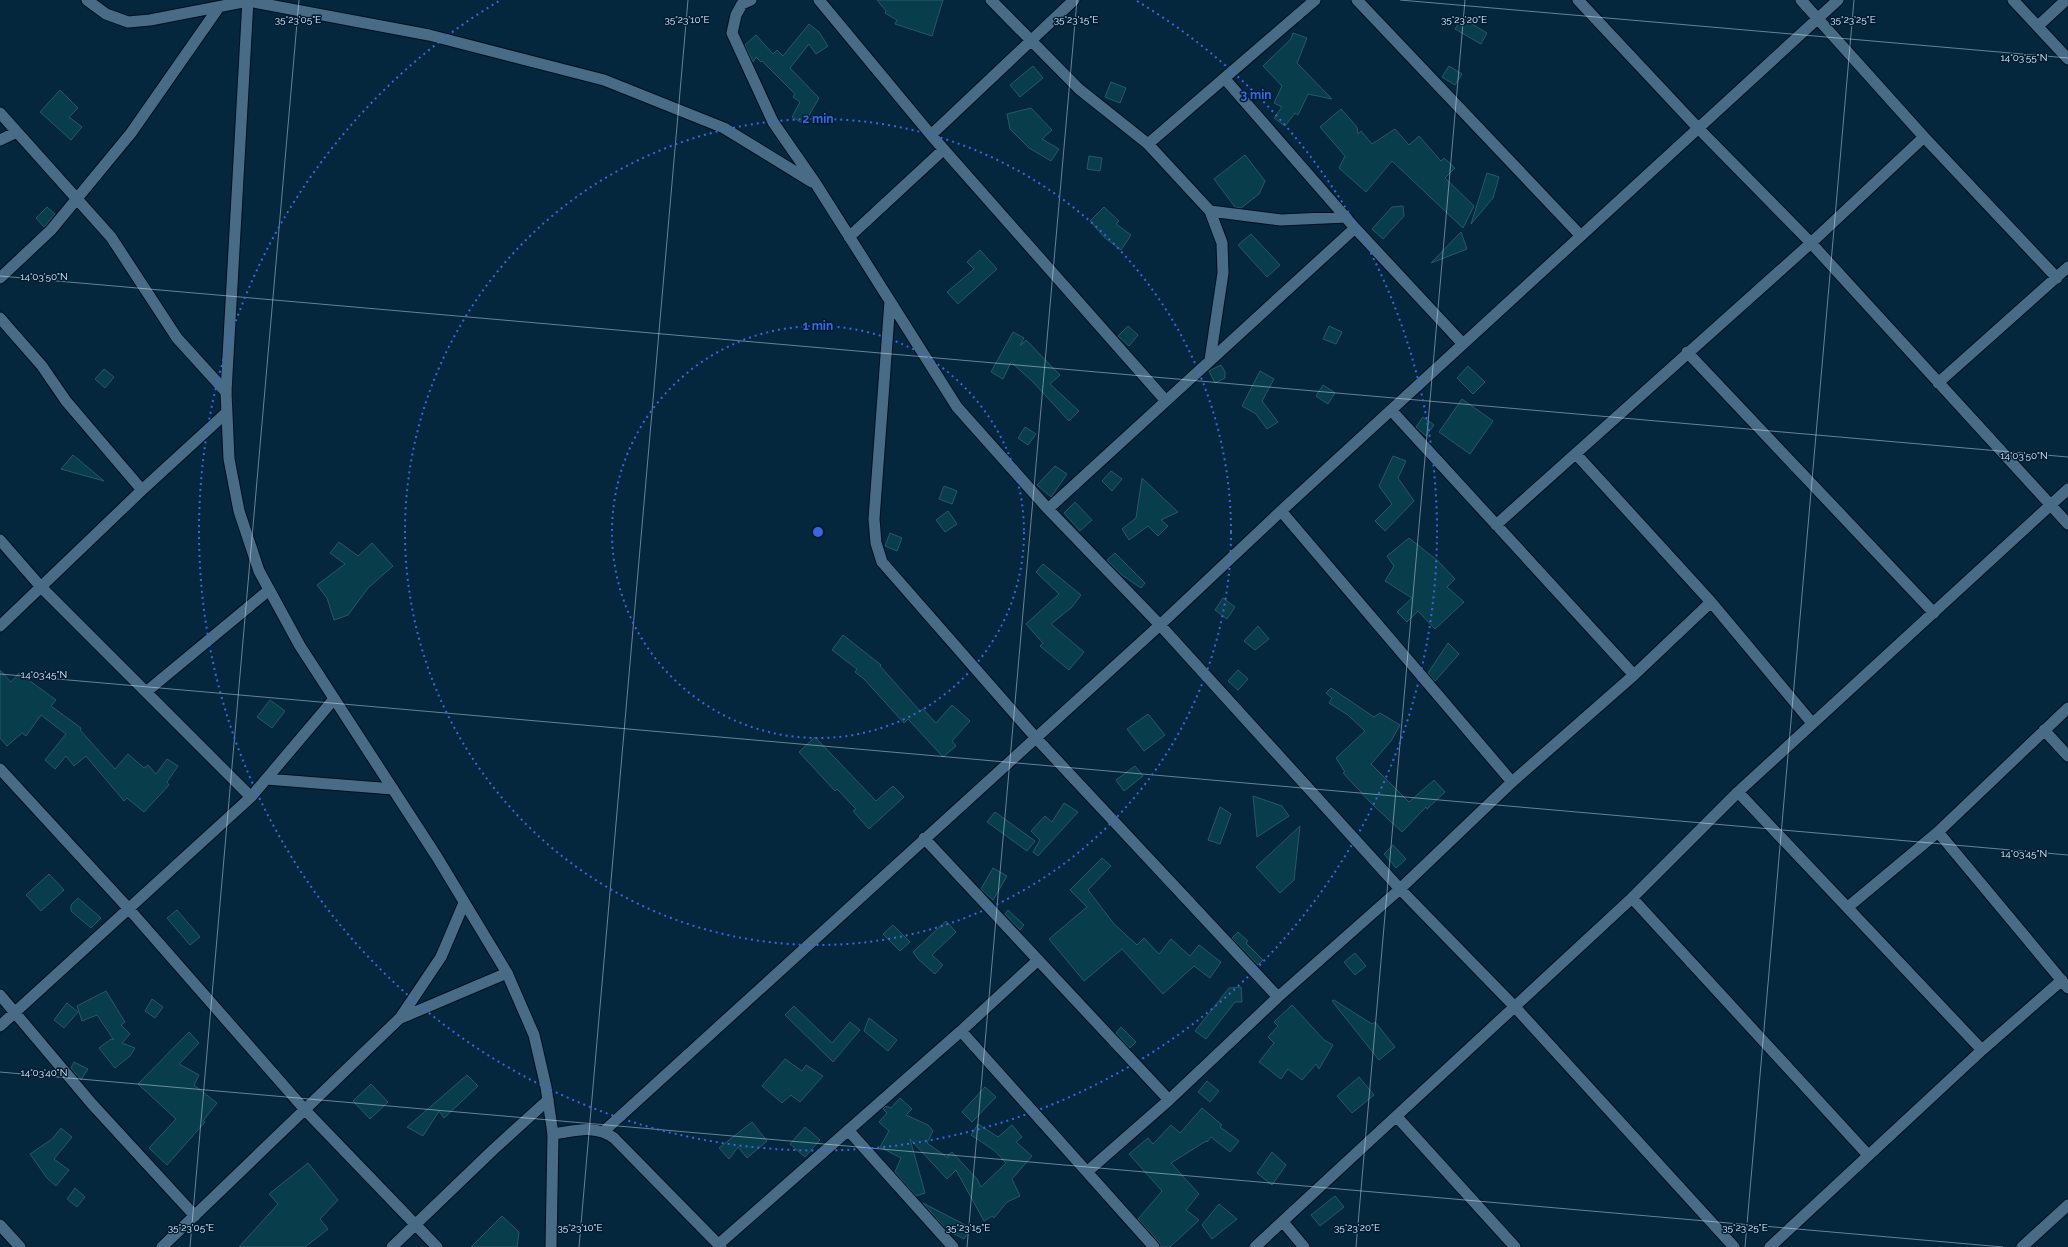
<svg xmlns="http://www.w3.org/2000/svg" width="2068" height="1247" viewBox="0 0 2068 1247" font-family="Raleway,sans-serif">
	<rect width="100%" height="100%" fill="#04273e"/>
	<path fill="#083d4c" stroke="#285868" d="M877 0H943L932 36 895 24 897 20 885 13 886 11Z
		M1462 18 1487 33 1481 44 1455 29Z
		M809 24 819 32 828 46 816 54 809 44 790 68 819 98 804 124 792 117 800 102 793 97 795 94 762 61 761 62 756 57 753 62 745 45 756 35 773 54 777 50 783 56Z
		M1293 33 1307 38 1297 63 1332 99 1308 94 1298 115 1295 113 1285 126 1274 118 1282 107 1274 103 1282 86 1263 66 1291 39Z
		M1033 66 1043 78 1020 97 1010 85Z
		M1449 66 1462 74 1455 85 1442 77Z
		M1111 82 1126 88 1120 103 1105 97Z
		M60 90 78 108 69 117 82 127 71 140 40 112Z
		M1031 108 1052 130 1042 139 1059 149 1051 161 1029 148 1010 129 1007 114Z
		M1341 109 1357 127 1358 134 1361 131 1372 144 1395 129 1409 145 1419 136 1441 161 1444 158 1455 168 1445 178 1474 206 1463 228 1392 161 1366 192 1339 168 1345 156 1320 127Z
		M1245 155 1265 181 1259 194 1241 208 1235 207 1214 179Z
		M1089 156 1102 158 1100 171 1087 169Z
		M1487 173 1499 177 1493 198 1471 224Z
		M1403 206 1404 216 1383 239 1372 229 1392 207Z
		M47 207 55 214 44 227 36 218Z
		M1104 207 1119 221 1116 224 1131 235 1121 250 1105 238 1090 221Z
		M1461 232 1467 249 1431 263Z
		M1251 234 1280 265 1267 277 1238 245Z
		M980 250 997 269 958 304 947 292 974 269 967 262Z
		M1128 326 1138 335 1129 346 1118 336Z
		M1329 326 1342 332 1336 344 1323 339Z
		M1013 332 1024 338 1020 346 1026 340 1060 375 1050 384 1079 411 1069 421 1033 382 1011 362 1003 379 991 372Z
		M1221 365 1225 372V378L1215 383 1209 371Z
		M1468 366 1485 382 1473 394 1457 378Z
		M104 369 114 377 105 388 95 379Z
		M1260 371 1274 379 1262 401 1278 422 1267 429 1256 414 1242 406Z
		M1323 385 1335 393 1328 404 1316 396Z
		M1462 399 1493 421 1470 454 1439 432Z
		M1423 417 1434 425 1426 436 1416 427Z
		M1025 427 1036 434 1028 445 1018 438Z
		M73 455 104 481 61 469Z
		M1393 456 1406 461 1398 478 1414 501 1385 531 1375 521 1392 504 1379 486Z
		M1055 466 1067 474 1051 497 1037 485Z
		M1111 471 1122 479 1112 491 1102 481Z
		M1142 478 1178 512 1161 520 1168 526 1158 536 1148 526 1129 540 1122 529 1136 518Z
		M944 486 957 491 952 504 939 499Z
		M1075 502 1092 520 1080 531 1064 513Z
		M948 511 957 524 945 532 936 520Z
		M890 533 902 538 897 551 885 546Z
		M1409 538 1438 561 1455 579 1447 587 1464 602 1435 629 1418 611 1407 622 1397 612 1412 598 1385 581 1394 566 1387 556Z
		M339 542 358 556 372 543 393 566 368 588 348 615 334 620 327 598 317 585 345 564 330 553Z
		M1115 553 1145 583 1141 588 1122 575 1107 560Z
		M1043 564 1081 595 1072 607 1051 624 1084 652 1069 670 1040 646 1043 643 1026 624 1059 594 1036 572Z
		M1223 598 1235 607 1227 619 1215 610Z
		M1258 626 1269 639 1255 650 1244 641Z
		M843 635 881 665 880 666 920 711 923 709 936 723 952 705 970 721 952 741 956 746 943 757 908 719 904 723 864 679 855 672 857 669 832 650Z
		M1448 643 1459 654 1435 681 1428 673Z
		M0 670 11 682 19 673 56 700 51 706 81 728 80 730 115 769 128 754 144 768 148 765 156 774 167 759 178 766 167 782 169 785 144 812 127 798 124 801 86 756 74 766 66 756 55 769 45 760 66 734 41 715 26 736 22 733 7 746 0 738Z
		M1238 670 1248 679 1238 690 1228 681Z
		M1331 688 1374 717 1380 713 1400 725 1391 741 1371 764 1409 802 1434 780 1445 792 1427 809 1426 807 1402 832 1373 805 1343 773 1345 772 1336 758 1365 731 1348 715 1329 703 1332 698 1326 693Z
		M270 700 285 711 272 728 257 717Z
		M1148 714 1165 735 1144 751 1127 729Z
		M815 737 876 801 893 786 904 797 869 829 853 811 856 809 837 789 835 791 799 752Z
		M1135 766 1143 776 1124 791 1116 780Z
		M1253 796 1282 806 1289 816 1257 837Z
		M1064 803 1078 812 1038 856 1033 852 1040 840 1031 831 1045 816 1052 822Z
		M1220 807 1231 814 1220 844 1208 840Z
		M995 812 1035 841 1027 851 987 822Z
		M1300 826 1294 880 1280 893 1256 867Z
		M1393 845 1406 859 1396 868 1384 854Z
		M1102 858 1111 866 1088 890 1114 924 1137 945 1144 938 1159 954 1171 939 1190 956 1199 945 1221 962 1210 978 1194 966 1163 994 1122 949 1084 981 1049 939 1087 907 1070 890Z
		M993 868 1007 876 993 900 981 889Z
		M49 874 64 890 41 911 26 895Z
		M78 898 101 918 91 928 71 911V905Z
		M177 910 200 937 190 945 167 918Z
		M1008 910 1024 925 1020 930 1005 914Z
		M946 921 956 932 932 955 943 965 935 974 918 959 913 952Z
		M893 925 910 942 900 951 883 934Z
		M1238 932 1248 941 1246 943 1263 960 1258 965 1232 938Z
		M1355 953 1366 966 1355 975 1344 962Z
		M1241 987 1242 1002H1235L1206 1039 1195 1031 1229 988Z
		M106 991 125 1022 121 1025 130 1034 122 1043 135 1048 130 1056 115 1068 99 1048 111 1039 114 1040 97 1015 82 1021 77 1006Z
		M152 999 163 1007 155 1018 145 1011Z
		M1334 1000 1372 1024 1375 1022 1395 1047 1379 1060 1332 1001Z
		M67 1003 78 1012 64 1028 54 1020Z
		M1292 1005 1324 1040 1333 1045 1319 1069 1316 1064 1302 1080 1288 1069 1281 1079 1259 1062 1274 1043 1268 1037 1278 1026 1274 1022Z
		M794 1006 832 1043 850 1022 860 1030 833 1062 785 1015Z
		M869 1018 897 1040 888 1051 864 1031Z
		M1121 1027 1136 1042 1130 1048 1116 1033Z
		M189 1032 199 1043 179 1064 199 1075 194 1085 217 1103 203 1121 205 1122 167 1165 149 1148 176 1119 138 1084Z
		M785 1059 802 1071 806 1065 823 1076 800 1102 791 1095 782 1103 762 1086Z
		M74 1062 88 1069 81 1080 71 1068Z
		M467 1075 478 1086 444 1118 439 1111 423 1136 407 1127Z
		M1359 1077 1374 1095 1352 1113 1337 1096Z
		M1207 1081 1219 1091 1210 1102 1198 1092Z
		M371 1084 388 1102 370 1119 353 1101Z
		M985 1087 996 1097 972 1122 962 1112Z
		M900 1098 912 1109 906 1115 928 1125 933 1131 927 1143 948 1158V1155L952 1152 977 1179 981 1187 1006 1163 995 1151 971 1135 978 1124 998 1137 1012 1125 1022 1137 1016 1142 1032 1156 1012 1179 1020 1196 1007 1202 994 1218 992 1216 984 1221 956 1170 947 1179 910 1139 925 1193 916 1196 895 1172 901 1158 880 1147 889 1131 879 1122 887 1113 883 1109 886 1106 891 1108Z
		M1202 1108 1222 1125 1220 1127 1239 1141 1230 1152 1211 1137 1207 1142 1206 1141 1171 1163 1199 1194 1186 1210 1199 1220 1170 1247H1161L1159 1242 1138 1219 1162 1191 1129 1154 1148 1138 1153 1144 1171 1125 1180 1133Z
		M752 1122 767 1141 747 1158 738 1147 729 1159 719 1148Z
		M805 1127 820 1140 805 1157 790 1144Z
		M61 1128 72 1137 54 1159 69 1170 56 1186 47 1178 30 1154 52 1139Z
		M1272 1152 1286 1165 1272 1185 1257 1173Z
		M308 1163 338 1200 320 1219 328 1229 305 1247H239L278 1204 269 1194Z
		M75 1188 85 1197 77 1207 67 1199Z
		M1335 1196 1344 1207 1320 1226 1311 1215Z
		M923 1203 971 1228 964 1239 947 1230Z
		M1219 1204 1237 1219 1212 1239 1202 1225Z
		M502 1216 519 1232 517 1247H471Z"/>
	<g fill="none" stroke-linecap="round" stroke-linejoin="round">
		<defs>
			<path id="minor" d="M87 0 106 14 128 22 150 20 248 1 429 35 604 80 724 128 812 182
				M751 0 742 4 736 15 732 33 773 122 816 184 957 407 1048 509 1160 625 1400 889 1515 1007 1734 1247
				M819 0 931 135 1074 0
				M991 0 1079 89 1148 144 1210 211 1222 243 1223 273 1210 360
				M1357 0 1581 236
				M1578 0 1698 128 1811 243 2068 524
				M1801 0 1924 137 2057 278
				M2013 0 2068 59
				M2038 26 2066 0
				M1225 79 1355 228 1463 344
				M0 113 111 237 177 338 226 392
				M931 135 1166 401
				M0 140 17 132
				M1148 144 1315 0
				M1210 211 1281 220 1346 217
				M849 237 943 150
				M0 278 51 230 131 133 219 7
				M890 301 874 519 876 543 882 562 1036 738 1278 997
				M0 318 42 366 66 401 142 490
				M1687 352 1934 613
				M1938 383 2068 267
				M1391 410 1634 675
				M1576 454 1711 602 1812 723
				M1048 509 1355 228
				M1281 511 1512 782
				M1496 525 1811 243 1924 137
				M0 540 41 587 251 797
				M0 626 142 490 226 413
				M146 692 269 590
				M2044 730 2068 756
				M0 769 129 909 306 1111 437 1247
				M266 779 393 789
				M1738 792 1982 1050
				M1938 832 2068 988
				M924 838 1169 1100
				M1632 898 1868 1155
				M1848 907 1938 832 2068 708
				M0 995 92 1104 195 1216
				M401 1018 507 973
				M0 1026 251 797 334 699
				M961 1031 1154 1247
				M1397 1117 1515 1247
				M848 1130 953 1247
				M604 1131 1160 625 1281 511 1838 0
				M553 1134C575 1131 595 1124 614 1138L721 1247
				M1088 1171 1169 1100 1278 997 1400 889 1512 782 1634 675 1711 602
				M1283 1222 1304 1247
				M0 1225 20 1247
				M719 1244 961 1031 1037 961
				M162 1247 400 1018 441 957 464 903
				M392 1247 494 1149 548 1100
				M1255 1247 1632 898 1738 792 2068 489
				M1770 1247 1982 1050 2062 980
				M2022 1247 2068 1205"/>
			<path id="secondary" d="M248 0 226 392 229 459 239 511 259 571 300 646 437 857 507 973 534 1035 546 1087 553 1134 551 1247"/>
		</defs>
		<use href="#minor" stroke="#000f20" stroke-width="13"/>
		<use href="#secondary" stroke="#000f20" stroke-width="13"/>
		<use href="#minor" stroke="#496c86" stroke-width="11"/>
		<use href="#secondary" stroke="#496c86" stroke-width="11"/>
	</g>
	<path fill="none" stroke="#e2f1fe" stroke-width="1" stroke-opacity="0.45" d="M1400 0 2068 58M0 276 2068 457M0 674 2068 855M0 1072 2003 1247M190 1247 299 0M579 1247 688 0M967 1247 1077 0M1356 1247 1465 0M1745 1247 1854 0"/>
	<g fill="none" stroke="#3b66de" stroke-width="2" stroke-dasharray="2 4">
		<circle cx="818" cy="532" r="206"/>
		<circle cx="818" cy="532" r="413"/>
		<path d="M1137 1A619 619 0 1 1 499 1"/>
	</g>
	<g font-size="10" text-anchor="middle" fill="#e2f1fe" stroke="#001d33" stroke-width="3" stroke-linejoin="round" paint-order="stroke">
		<text x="298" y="23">35°23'05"E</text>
		<text x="687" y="23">35°23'10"E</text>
		<text x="1076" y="23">35°23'15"E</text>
		<text x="1464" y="23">35°23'20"E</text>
		<text x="1853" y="23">35°23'25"E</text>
		<text x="2024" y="61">14°03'55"N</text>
		<text x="44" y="280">14°03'50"N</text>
		<text x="2024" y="459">14°03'50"N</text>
		<text x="44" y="678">14°03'45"N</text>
		<text x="2024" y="857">14°03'45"N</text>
		<text x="44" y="1076">14°03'40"N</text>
		<text x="191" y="1231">35°23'05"E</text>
		<text x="580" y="1231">35°23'10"E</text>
		<text x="968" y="1231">35°23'15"E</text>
		<text x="1357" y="1231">35°23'20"E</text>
		<text x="1745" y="1231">35°23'25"E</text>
	</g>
	<circle cx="818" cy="532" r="6" fill="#3b66de" stroke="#001d33" stroke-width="2"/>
	<g font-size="12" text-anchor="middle" font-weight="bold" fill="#3b66de" stroke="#001d33" stroke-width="3" stroke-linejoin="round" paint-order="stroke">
		<text x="1256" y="99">3 min</text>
		<text x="818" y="123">2 min</text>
		<text x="818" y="330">1 min</text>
	</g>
</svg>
